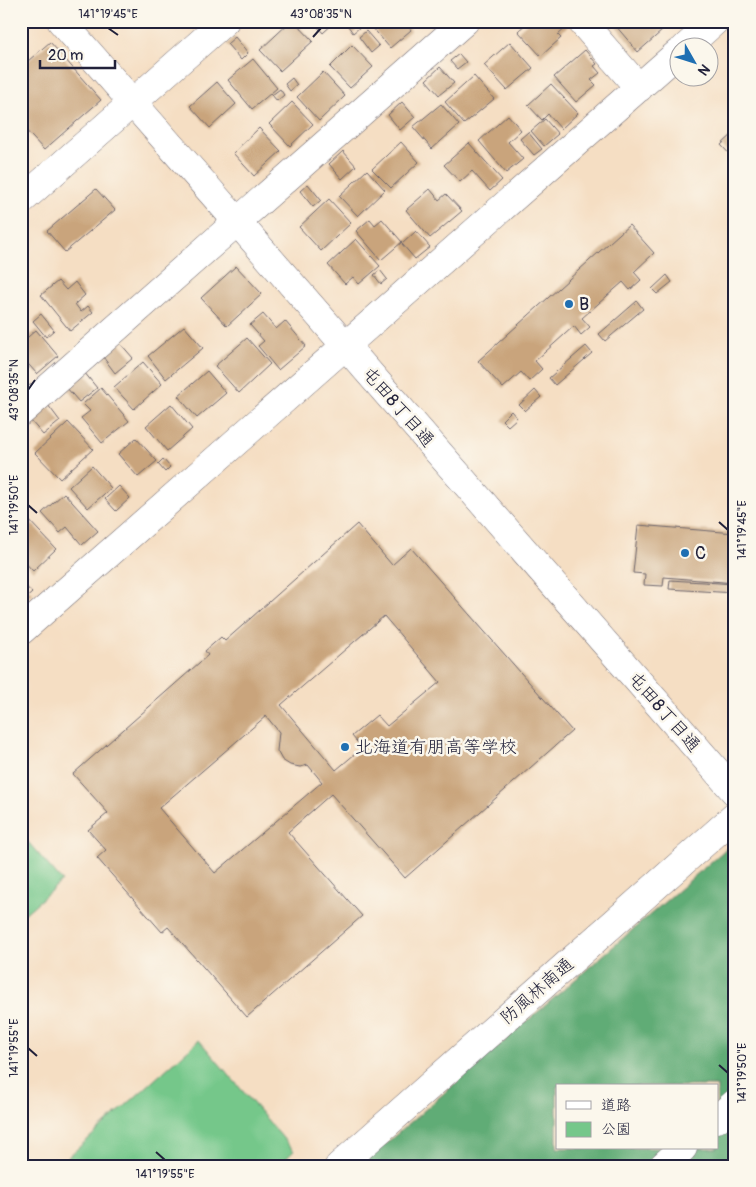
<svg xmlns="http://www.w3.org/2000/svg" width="756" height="1187" viewBox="0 0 756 1187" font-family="Pangolin,'Klee One',sans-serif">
	<rect width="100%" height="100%" fill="#fbf7ec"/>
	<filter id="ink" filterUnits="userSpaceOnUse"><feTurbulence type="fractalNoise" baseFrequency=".02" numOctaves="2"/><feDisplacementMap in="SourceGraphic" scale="10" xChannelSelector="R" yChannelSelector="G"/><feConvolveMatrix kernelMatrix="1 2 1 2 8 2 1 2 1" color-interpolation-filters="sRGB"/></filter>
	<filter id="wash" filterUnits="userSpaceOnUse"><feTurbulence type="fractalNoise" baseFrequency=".0096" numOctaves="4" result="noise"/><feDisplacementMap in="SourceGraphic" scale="20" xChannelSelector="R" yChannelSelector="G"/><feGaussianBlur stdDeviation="1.12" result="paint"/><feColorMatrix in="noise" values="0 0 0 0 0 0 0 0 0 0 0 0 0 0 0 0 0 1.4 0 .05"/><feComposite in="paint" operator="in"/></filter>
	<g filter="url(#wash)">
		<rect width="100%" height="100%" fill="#f5dec3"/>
		<path fill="#75c78a" stroke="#4c7462" d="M21 834 62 881 21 917Z
			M199 1040 294 1151 278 1166H58Z"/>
		<path fill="#60ac76" stroke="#416758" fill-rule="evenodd" d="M735 841 733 1166H360ZM557 1086H717V1148H557Z"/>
		<g id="blocks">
			<path fill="#c9a47c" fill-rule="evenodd" d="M291 21H294L313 41 280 71 260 50Z
				M313 21H336L323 33Z
				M356 21 360 27 353 33 348 26Z
				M379 21H404L411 30 390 48 372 27Z
				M529 21H563L568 26 558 35 561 38 541 56 518 31Z
				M619 21H656L663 30 638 52 615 25Z
				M366 31 379 46 371 53 359 37Z
				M235 37 248 53 241 60 227 44Z
				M50 42 101 100 44 150 21 125V67Z
				M510 42 533 68 507 90 484 65Z
				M352 45 373 67 350 88 330 67Z
				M585 50 597 64 594 66 600 73 591 80 596 85 576 102 554 77Z
				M459 54 466 62 457 69 450 61Z
				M253 59 277 88 252 109 228 80Z
				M440 67 454 83 439 95 426 80Z
				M323 72 345 96 319 121 297 97Z
				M474 76 494 99 464 124 445 102Z
				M292 78 297 85 290 91 285 84Z
				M217 82 236 104 210 128 190 106Z
				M551 84 578 113 561 129 548 114 542 120 528 105Z
				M280 89 284 95 277 101 272 95Z
				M292 102 313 124 290 146 269 124Z
				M402 102 415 117 400 130 388 115Z
				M441 104 459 125 432 149 413 127Z
				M508 115 521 130 508 142 523 159 506 173 479 141Z
				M545 119 558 134 544 146 531 131Z
				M259 128 281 151 254 176 233 153Z
				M528 132 542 149 534 155 520 139Z
				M735 132V160L721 145Z
				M401 142 419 162 391 188 372 169Z
				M469 143 502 180 490 191 472 171 460 182 444 165Z
				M343 151 356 166 342 179 329 164Z
				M367 170 385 190 358 216 339 196Z
				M308 184 321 200 313 207 300 191Z
				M96 189 115 210 65 252 47 231Z
				M430 189 439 200 446 194 462 211 430 238 406 210Z
				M329 199 351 223 321 251 299 227Z
				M370 219 375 225 382 219 402 242 381 260 356 231Z
				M629 225 654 253 634 272 641 280 630 290 623 282 582 318 590 327 581 335 574 326 535 361 542 369 529 381 521 372 503 388 478 361Z
				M416 231 430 247 415 259 402 244Z
				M356 239 380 266 359 284 353 277 345 284 328 265Z
				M236 266 262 294 227 326 201 298Z
				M380 270 387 279 381 284 374 275Z
				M667 275 672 282 657 294 652 289Z
				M58 281 66 290 75 282 85 295 75 304 81 312 88 306 93 312 70 331 41 295Z
				M637 301 643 309 605 341 599 334Z
				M41 314 54 330 46 337 33 321Z
				M263 314 276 329 285 321 306 346 278 370 258 346 264 341 250 325Z
				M184 326 203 348 166 379 148 356Z
				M36 330 58 356 37 374 21 356V343Z
				M247 338 270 364 239 393 215 366Z
				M120 343 133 358 115 373 103 357Z
				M586 346 592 353 555 385 549 378Z
				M21 359 29 368 21 375Z
				M143 362 162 384 134 409 114 387Z
				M207 371 226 393 197 418 178 396Z
				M84 372 97 388 79 402 66 387Z
				M101 388 129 421 102 443 81 418 90 411 83 404Z
				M535 390 541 397 525 411 519 405Z
				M171 404 192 429 167 451 146 426Z
				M48 405 60 421 43 435 30 420Z
				M511 411 517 418 508 426 502 420Z
				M68 422 93 449 60 479 35 453Z
				M136 438 157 461 138 477 118 454Z
				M163 459 170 467 165 472 158 464Z
				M92 466 111 488 88 508 69 487Z
				M119 486 130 498 116 511 105 499Z
				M64 493 98 531 82 545 67 527 60 533 42 513Z
				M25 516 56 549 33 571 21 558V519Z
				M357 524 392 565 411 548 572 731 405 878 331 794 288 832 362 916 247 1017 168 927 162 932 97 858 106 850 88 830 108 813 73 774 208 655 205 651 221 637 225 641ZM384 616 440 682 387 726 377 715 352 736 362 748 336 770 281 705ZM266 716 279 732 277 751 282 760 290 765 300 767 308 765 322 782 215 873 159 808Z
				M638 525 735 533V583L664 577 663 586 644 585 645 574 633 573Z
				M670 580 735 584V593L669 589Z
				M21 581 32 593 24 600 21 597Z"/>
		</g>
	</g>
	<g filter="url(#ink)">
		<use href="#blocks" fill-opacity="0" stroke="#6c646b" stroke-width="1"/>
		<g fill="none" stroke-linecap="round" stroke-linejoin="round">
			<defs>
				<path id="minor" d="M61 21C287 277 510 536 735 792
					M581 21 639 88
					M685 48 715 21
					M21 201 225 21
					M21 412 465 21
					M21 631 678 53
					M717 1119 735 1103
					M339 1166 735 816
					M663 1166 683 1148"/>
			</defs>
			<use href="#minor" stroke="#6c646b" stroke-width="29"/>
			<use href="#minor" stroke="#fff" stroke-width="28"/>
		</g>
	</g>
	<path fill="none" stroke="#22223b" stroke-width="2" d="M108 28 118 35M313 37 321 28M28 390 35 380M28 505 37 513M719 522 728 530M28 1048 37 1056M719 1065 728 1073M156 1152 165 1160"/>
	<g fill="#1f6fb2" stroke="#fbf7ec" stroke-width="2">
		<circle cx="569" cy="304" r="5"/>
		<circle cx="685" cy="553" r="5"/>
		<circle cx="345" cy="747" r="5"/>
	</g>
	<g text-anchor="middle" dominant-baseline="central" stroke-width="5" stroke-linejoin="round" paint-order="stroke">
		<g font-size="18" fill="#22223b" stroke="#fbf7ec" text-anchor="start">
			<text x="579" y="304">B</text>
			<text x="695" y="553">C</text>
			<text x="355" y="747">北海道有朋高等学校</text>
		</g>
		<g font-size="18" fill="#22223b" stroke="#fbf7ec">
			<text transform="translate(398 407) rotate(49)">屯田8丁目通</text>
			<text transform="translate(664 712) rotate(49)">屯田8丁目通</text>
			<text transform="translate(537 991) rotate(-41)">防風林南通</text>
		</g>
	</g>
	<rect width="756" height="1187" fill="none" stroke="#fbf7ec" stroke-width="55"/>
	<rect x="556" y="1084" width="162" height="65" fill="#fbf7ec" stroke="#a4a2a5"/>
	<rect x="566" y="1101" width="25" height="8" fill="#ffffff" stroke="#a4a2a5"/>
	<text x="601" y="1110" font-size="15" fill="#22223b">道路</text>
	<rect x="566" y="1122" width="25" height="15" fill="#75c78a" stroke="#a4a2a5"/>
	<text x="601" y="1134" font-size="15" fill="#22223b">公園</text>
	<g transform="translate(694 62) rotate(129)"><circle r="24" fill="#fbf7ec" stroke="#a4a2a5"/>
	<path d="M0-4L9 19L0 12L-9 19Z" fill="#1f6fb2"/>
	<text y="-8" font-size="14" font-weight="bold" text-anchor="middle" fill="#22223b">N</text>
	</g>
	<path d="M40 60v8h75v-8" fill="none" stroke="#22223b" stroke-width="2.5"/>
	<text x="48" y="60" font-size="15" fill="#22223b" stroke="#fbf7ec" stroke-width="4" paint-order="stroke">20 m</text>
	<rect x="28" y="28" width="700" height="1132" fill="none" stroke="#22223b" stroke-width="2"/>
	<g font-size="12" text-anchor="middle" fill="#22223b">
		<text x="108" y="18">141°19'45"E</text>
		<text x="321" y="18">43°08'35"N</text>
		<text transform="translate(14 390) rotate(-90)" y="4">43°08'35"N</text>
		<text transform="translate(14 505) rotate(-90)" y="4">141°19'50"E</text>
		<text transform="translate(742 530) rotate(-90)" y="4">141°19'45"E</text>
		<text transform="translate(14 1048) rotate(-90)" y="4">141°19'55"E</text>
		<text transform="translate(742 1073) rotate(-90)" y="4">141°19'50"E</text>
		<text x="165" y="1178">141°19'55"E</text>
	</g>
</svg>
